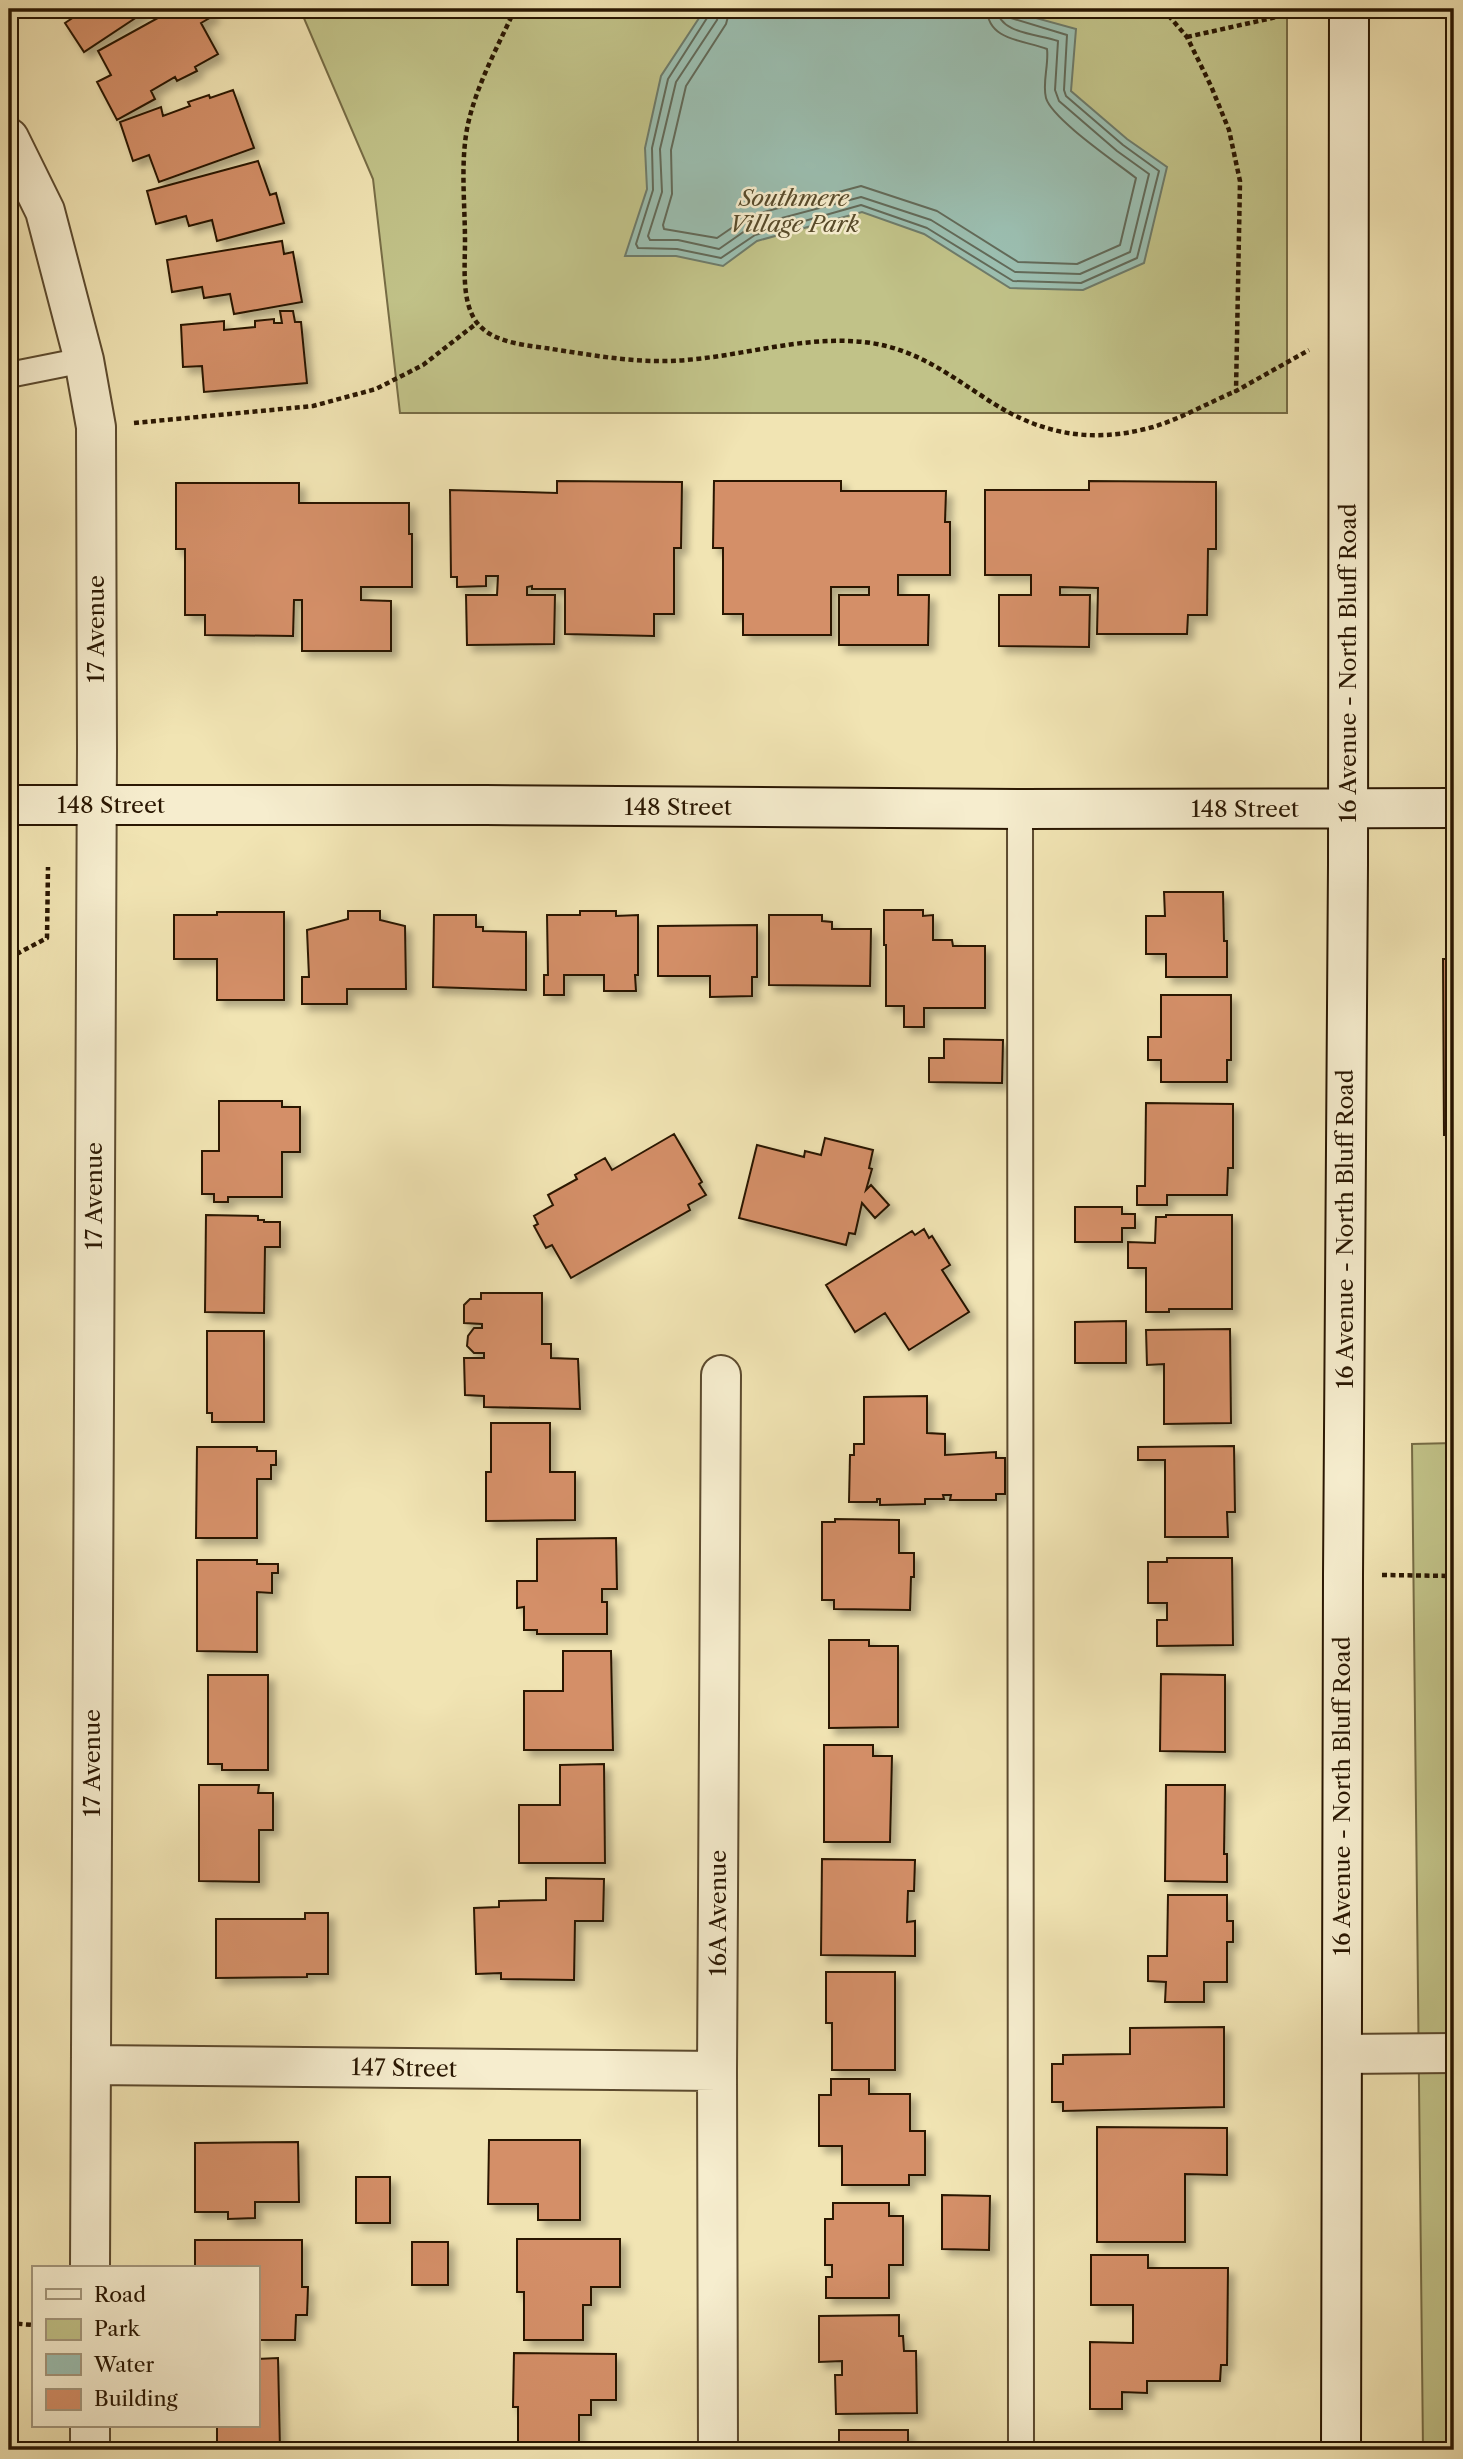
<svg xmlns="http://www.w3.org/2000/svg" width="1463" height="2459" viewBox="0 0 1463 2459" font-family="'Libre Caslon Text',serif">
	<defs>
		<filter id="shadow"><feDropShadow dx="6" dy="6" stdDeviation="3.5" flood-color="#0004"/></filter>
	</defs>
	<rect width="100%" height="100%" fill="#f1e4b3"/>
	<filter id="stains"><feTurbulence type="fractalNoise" baseFrequency=".00286" numOctaves="4"/><feColorMatrix values="0 0 0 0 .2 0 0 0 0 .09 0 0 0 0 .02 0 0 0 .5 -.17"/></filter>
	<radialGradient id="worn" r=".72"><stop offset=".6" stop-color="#630" stop-opacity="0"/><stop offset="1" stop-color="#630" stop-opacity=".3"/></radialGradient>
	<path fill="#c1c288" stroke="#766c45" stroke-width="2" d="M300 9H1287V413H400L373 179Z
		M1454 1443V2450H1423L1412 1444Z"/>
	<path fill="#9bbeb0" stroke="#6e7b6a" stroke-width="2" d="M705 9H1003L1076 29 1071 91 1127 139 1167 167 1144 263 1083 290 1010 288 924 234 862 212 757 241 723 266 676 256H625L647 189 645 148 661 76Z"/>
	<g fill="none" stroke-linecap="round" stroke-linejoin="round">
		<path stroke="#626a59" stroke-width="2" d="M710 9 707 18 668 79 652 148 653 190 636 244 638 248 677 249 721 258 755 235 861 205 927 228 1013 281 1081 283 1137 258 1159 171 1123 145 1066 96 1064 90 1067 35 1011 18 1007 14 1006 9
			M719 9 717 20 676 82 660 149 662 192 648 236 650 240H678L719 249 752 226 861 197 931 220 1015 272 1080 274 1130 252 1149 174 1117 151 1059 101 1055 90 1058 41C1039 34 999 34 997 9
			M730 9 726 24 686 86 671 150 672 194 663 225 664 229 717 238 749 216 861 186 937 211 1018 262 1077 264 1120 245 1136 178C1117 163 1052 119 1046 98 1042 83 1049 65 1047 49 1024 40 988 41 987 9"/>
	</g>
	<path fill="#d48f68" stroke="#2a1702" stroke-width="2" filter="url(#shadow)" d="M86 9H149L84 52 65 23Z
		M174 9H210L213 16 201 23 218 54 195 67 197 71 177 81 175 77 151 91 155 99 117 120 97 82 111 75 98 51Z
		M233 90 254 148 159 182 149 155 133 161 120 122 161 107 163 116 190 106 188 102 209 95 210 98Z
		M258 161 270 195 276 193 284 223 217 241 212 220 189 226 186 216 156 224 147 191Z
		M282 241 284 254 293 252 302 302 234 314 230 294 204 298 202 287 172 292 167 260Z
		M280 311H293L295 322H301L307 383 204 392 202 366 183 367 181 325 224 321V330L255 327V321L274 319V323H282Z
		M557 481 682 482 681 548H674V614H654V636L565 634V589H532V586L527 587V595H555L554 644 467 645 466 595H497L498 576H486V586L457 587V577H451L450 490 557 493Z
		M714 481H841V491H946L945 522H950V575H898V595H929L928 645H839V595H869V587H831V635H743V614H723V548H713Z
		M1089 481 1216 482V549H1208L1207 615H1188L1187 634H1097L1098 588 1060 587V595H1090L1089 647 999 646V595H1031V575H985V490H1089Z
		M176 483H299V503H409V534H412V587H361V600L391 601V651H302V600H294L293 636 205 635V615H185V549H176Z
		M1164 892H1223L1224 941H1227V977H1166V954H1146V916H1165Z
		M884 910H923V916L933 915V940H952L953 946H985V1008H924V1027H904V1006H886V945H884Z
		M348 911H380V920L405 926 406 989H347V1004H302V977H309L307 930 348 919Z
		M580 911H616V916L638 915V975H635L636 991H604V975H564V995H544V975H548L547 915H580Z
		M217 912H284V1000H217V959H174V915H217Z
		M434 915H476V927H483V931L526 932V990L433 987Z
		M769 915H822V921L832 922V929H871L870 986 769 985Z
		M757 925V977H752V996L710 997V976H658V926Z
		M1443 959H1454V1135H1444Z
		M1161 995H1231V1060H1227V1082H1161V1060H1148V1037H1161Z
		M944 1039 1003 1040 1002 1083 929 1082V1058H944Z
		M219 1101H282V1107H300V1152H282V1197H228V1202H214V1194H202V1151H219Z
		M1146 1103 1233 1104V1168H1228L1227 1195H1167V1205H1137V1186H1145Z
		M674 1134 702 1182 699 1184 706 1195 688 1205 690 1210 571 1278 552 1245 546 1248 534 1226 538 1224 534 1216 553 1205 548 1195 577 1179 575 1175 605 1158 612 1170Z
		M825 1138 873 1150 869 1168 872 1169 866 1190 871 1185 889 1205 875 1218 862 1203 855 1234 849 1233 846 1245 739 1218 757 1145 804 1157 805 1151 821 1155Z
		M1075 1207H1122V1214H1135V1228H1122V1242H1075Z
		M206 1215 258 1216V1220H264V1222H280V1247H265L264 1313 205 1312Z
		M1166 1215H1232V1309H1169V1312H1146V1268H1128V1242L1155 1243 1156 1217H1166Z
		M924 1229 929 1238 932 1236 950 1265 942 1270 969 1312 909 1350 885 1313 855 1332 826 1285 912 1231 915 1235Z
		M481 1293H542V1344H551V1358L578 1359 580 1409 484 1407V1396L465 1395 464 1358H484V1353H474L467 1346 468 1336 474 1328H482V1324L464 1323V1305L470 1299H481Z
		M1126 1321V1363H1075V1322Z
		M1230 1329 1231 1423 1164 1424V1364L1147 1365 1146 1330Z
		M207 1331H264V1422H212V1413H207Z
		M927 1396V1433L945 1434V1455L996 1452V1458H1005V1494H996V1500H950L951 1495H943L944 1499H925V1504L880 1505V1499H877V1502H849L850 1455H854V1444H864V1397Z
		M491 1423H550V1472H575V1520L486 1521V1472H491Z
		M1234 1446 1235 1512H1227L1228 1537H1165V1460H1138V1447Z
		M197 1447H257V1451H276V1465H271V1479H257V1538H196Z
		M835 1519 899 1520V1553H914V1577H911L910 1610 834 1609V1600H822V1522H835Z
		M616 1538 617 1589H602V1602H607V1634H537V1630H524V1607L517 1608V1581H537V1539Z
		M1167 1558H1232L1233 1645 1157 1646V1620H1167V1603H1148V1562H1167Z
		M197 1560H257V1564H278V1573H272V1593L257 1592V1652L197 1651Z
		M829 1640H869V1646H898V1727L829 1728Z
		M563 1651H611L613 1750H524V1691H563Z
		M1161 1674 1225 1675V1752L1160 1751Z
		M208 1675H268V1770H222V1764H208Z
		M824 1745H873V1756H892L890 1842H824Z
		M604 1764 605 1863H519V1805H560V1765Z
		M199 1785H259L258 1793H273V1830H259V1882L199 1881Z
		M1166 1785H1225L1224 1854H1227V1882L1165 1881Z
		M822 1859 915 1860 914 1891H908L907 1922 915 1921V1956L821 1955Z
		M546 1878 604 1879 603 1921H575L574 1980 501 1979V1973L476 1974 474 1908 499 1907V1901L546 1900Z
		M1168 1895H1227V1921H1233V1942H1227V1982H1204V2002H1165L1166 1982 1148 1981V1956H1167Z
		M305 1913H328V1974H307V1977L216 1978V1919H305Z
		M826 1972H895V2070H832V2023H826Z
		M1224 2027V2107L1063 2111V2102H1052V2064H1063V2055L1130 2054V2028Z
		M831 2079H869V2094H910V2131H925V2175H909V2185H842V2146H819V2095H831Z
		M1097 2127 1227 2128V2175L1185 2174V2242H1097Z
		M489 2140H580V2220H538V2204H488Z
		M298 2142 299 2202H255V2218L228 2219V2212H195V2143Z
		M356 2177H390V2223H356Z
		M942 2195 990 2196 989 2250 942 2249Z
		M833 2203H889V2216H903V2265H889V2298H826V2277H832V2265H825V2219H833Z
		M517 2239H620V2287H591V2305H583V2340H524V2292H517Z
		M195 2240H302V2287H308L307 2315H296L295 2340H257V2268H195Z
		M412 2242H448V2285H412Z
		M1091 2255H1148V2268H1228L1227 2365H1221L1220 2381H1147V2393L1122 2392V2409H1090V2342L1133 2343V2305H1091Z
		M899 2315V2336H903L904 2351H916L917 2413 836 2414 835 2375H842V2361L819 2362V2316Z
		M514 2353 616 2354V2400H591V2415H579V2450H518V2407H513Z
		M278 2358 280 2450H217V2426H257V2359Z
		M839 2430H908V2450H839Z"/>
	<g fill="none" stroke-linecap="round" stroke-linejoin="round">
		<defs>
			<path id="lane" d="M9 375 84 360
				M1020 809 1021 2450"/>
			<path id="street" d="M9 138 45 211 84 360 96 427 97 749 90 2268
				M1342 2054 1454 2053
				M91 2065 717 2071
				M90 2450V2426
				M718 2450 717 2071 721 1375"/>
			<path id="secondary" d="M9 805H486L1020 809 1454 808
				M1341 2450 1343 1575 1348 865 1349 9"/>
		</defs>
		<use href="#lane" stroke="#5c4a2e" stroke-width="28"/>
		<use href="#street" stroke="#5c4a2e" stroke-width="42"/>
		<use href="#secondary" stroke="#2a1702" stroke-width="42"/>
		<path stroke="#2a1702" stroke-width="4.5" stroke-dasharray="5 3.5" stroke-linecap="butt" d="M515 9C498 46 477 84 468 124 460 161 465 203 465 242 465 267 461 304 478 324 495 344 528 345 552 349 597 356 641 364 686 360 748 355 809 334 871 343 916 350 945 372 982 396 1036 433 1088 445 1153 427 1180 419 1210 402 1236 391
			M1163 9 1187 37 1211 86 1229 130 1240 181 1236 391 1309 350
			M1187 37 1290 14
			M134 423 313 406 376 389 423 365 477 323
			M9 958 47 938 48 867
			M1382 1575 1454 1576
			M9 2323 33 2325"/>
		<use href="#lane" stroke="#f6edce" stroke-width="24"/>
		<use href="#street" stroke="#f6edce" stroke-width="38"/>
		<use href="#secondary" stroke="#f6edce" stroke-width="38"/>
	</g>
	<g text-anchor="middle" dominant-baseline="central" stroke-width="5" stroke-linejoin="round" paint-order="stroke">
		<g font-size="23" font-style="italic" fill="#574a2a" stroke="#f6edce">
			<text x="794" y="198">Southmere<tspan x="794" dy="26">Village Park</tspan></text>
		</g>
		<g font-size="23" fill="#2a1702" stroke="#f6edce">
			<text transform="translate(96 629) rotate(-90)">17 Avenue</text>
			<text transform="translate(1348 663) rotate(-90)">16 Avenue - North Bluff Road</text>
			<text x="111" y="805">148 Street</text>
			<text x="678" y="807">148 Street</text>
			<text x="1245" y="809">148 Street</text>
			<text transform="translate(94 1196) rotate(-90)">17 Avenue</text>
			<text transform="translate(1345 1229) rotate(-90)">16 Avenue - North Bluff Road</text>
			<text transform="translate(92 1763) rotate(-90)">17 Avenue</text>
			<text transform="translate(1342 1796) rotate(-90)">16 Avenue - North Bluff Road</text>
			<text transform="translate(718 1913) rotate(-90)">16A Avenue</text>
			<text transform="translate(404 2068) rotate(1)">147 Street</text>
		</g>
	</g>
	<rect width="1463" height="2459" fill="none" stroke="#f1e4b3" stroke-width="35"/>
	<rect x="10" y="10" width="1442" height="2438" fill="none" stroke="#2a1702" stroke-width="3.5"/>
	<rect x="18" y="18" width="1428" height="2424" fill="none" stroke="#2a1702" stroke-width="2"/>
	<rect x="32" y="2266" width="228" height="161" fill="#f6edce" stroke="#a4977c" stroke-width="2"/>
	<rect x="46" y="2289" width="35" height="10" fill="#f6edce" stroke="#a4977c" stroke-width="2"/>
	<text x="94" y="2302" font-size="21" fill="#2a1702">Road</text>
	<rect x="46" y="2319" width="35" height="21" fill="#c1c288" stroke="#a4977c" stroke-width="2"/>
	<text x="94" y="2336" font-size="21" fill="#2a1702">Park</text>
	<rect x="46" y="2354" width="35" height="21" fill="#9bbeb0" stroke="#a4977c" stroke-width="2"/>
	<text x="94" y="2372" font-size="21" fill="#2a1702">Water</text>
	<rect x="46" y="2389" width="35" height="21" fill="#d48f68" stroke="#a4977c" stroke-width="2"/>
	<text x="94" y="2406" font-size="21" fill="#2a1702">Building</text>
	<rect width="100%" height="100%" filter="url(#stains)"/>
	<rect width="100%" height="100%" fill="url(#worn)"/>
</svg>
